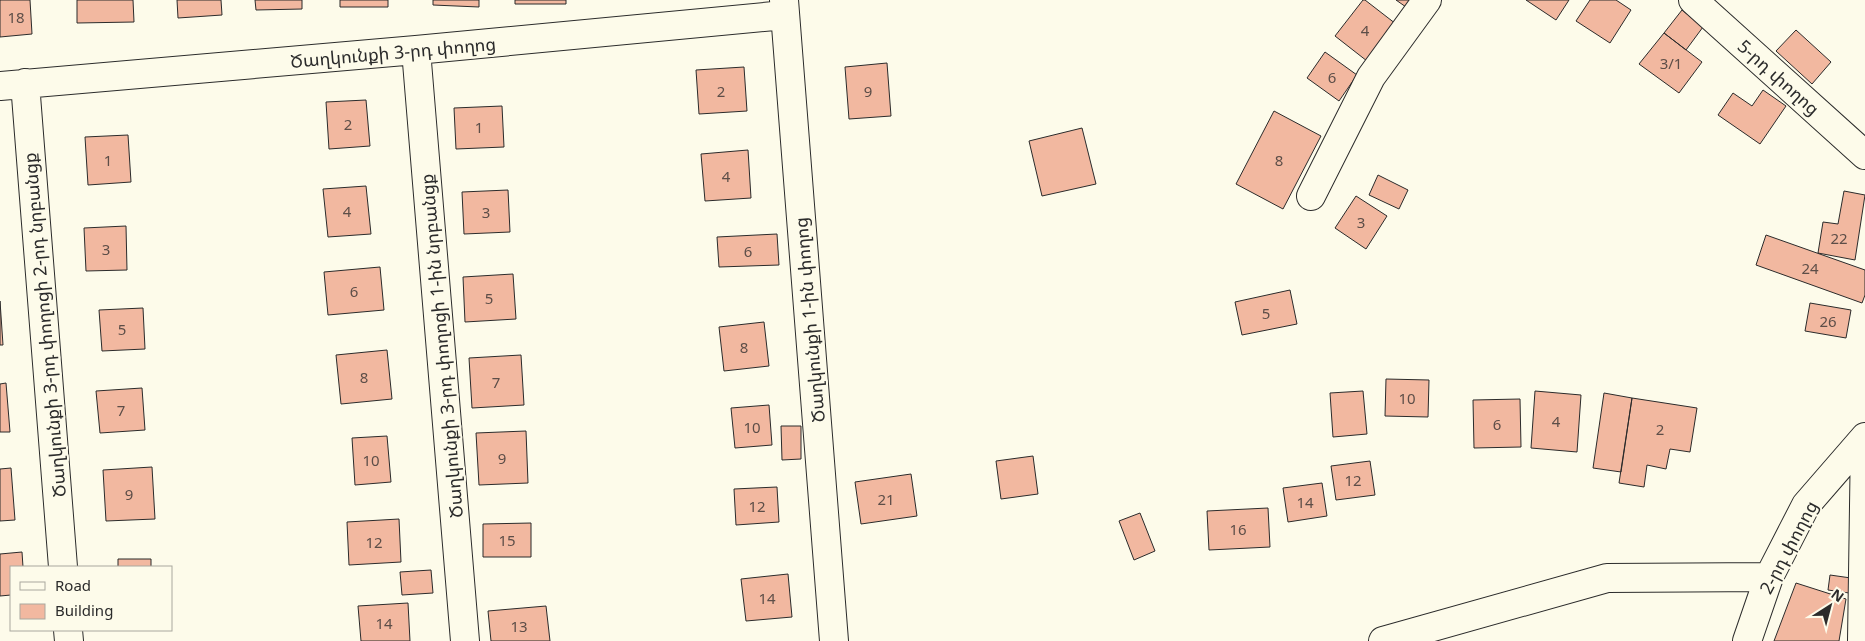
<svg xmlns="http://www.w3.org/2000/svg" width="1865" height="641" viewBox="0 0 1865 641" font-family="'Noto Sans','Noto Sans Armenian',sans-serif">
	<rect width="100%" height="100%" fill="#fdfbea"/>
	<path fill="#f2b8a0" stroke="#2b2b2b" d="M0 0H30L32 34 0 37Z
		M77 0H133L134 22 77 23Z
		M177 0H221L222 15 178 18Z
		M255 0H302V9L256 10Z
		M340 0H388V7H340Z
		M433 0H479V7L433 5Z
		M515 0H566V4H515Z
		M1363 0H1365L1396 24 1367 61 1335 36Z
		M1396 0H1412L1406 7Z
		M1526 0H1569L1556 20Z
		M1590 0H1616L1631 10 1610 43 1576 21Z
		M1682 10 1703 27 1686 50 1664 33Z
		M1796 30 1831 62 1812 84 1776 51Z
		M1664 33 1702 62 1679 93 1639 64Z
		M1325 52 1357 75 1339 101 1307 78Z
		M887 63 891 116 849 119 845 67Z
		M744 67 747 111 699 114 696 70Z
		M1763 90 1786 106 1760 144 1718 115 1733 93 1752 106Z
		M366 100 370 146 329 149 326 102Z
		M502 106 504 147 456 149 454 108Z
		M1274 111 1321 136 1283 209 1236 184Z
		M1082 128 1096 184 1042 196 1029 141Z
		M128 135 131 182 88 185 85 137Z
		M748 150 751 198 705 201 701 154Z
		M1378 175 1408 190 1399 209 1369 195Z
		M366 186 371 234 328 237 323 189Z
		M508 190 510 232 464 234 462 192Z
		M1844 191 1865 195 1855 260 1818 253 1823 222 1838 224Z
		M1356 196 1387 216 1366 249 1335 228Z
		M126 226 127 270 86 271 84 228Z
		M777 234 779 265 719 267 717 237Z
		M1766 235 1865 270V295L1862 303 1756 265Z
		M380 267 384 310 328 315 324 272Z
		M513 274 516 319 465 322 463 277Z
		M1290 290 1297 324 1242 335 1235 302Z
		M0 301 3 345H0Z
		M1810 303 1851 310 1846 338 1805 331Z
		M143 308 145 349 102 351 99 310Z
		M764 322 769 366 724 371 719 327Z
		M387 350 392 399 341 404 336 355Z
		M521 355 524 405 472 408 469 358Z
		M1386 379 1429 380 1428 417 1385 416Z
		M6 383 10 432H0V384Z
		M142 388 145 430 100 433 96 391Z
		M1363 391 1367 434 1333 437 1330 393Z
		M1535 391 1581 395 1577 452 1531 448Z
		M1604 393 1632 398 1621 472 1593 468Z
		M1632 398 1697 408 1690 452 1670 449 1666 469 1647 465 1644 487 1619 483Z
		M1520 399 1521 447 1474 448 1473 400Z
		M769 405 772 445 735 448 731 408Z
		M781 426H801V459L782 460Z
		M526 431 528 483 479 485 476 433Z
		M387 436 391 482 355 485 352 438Z
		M1033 456 1038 494 1001 499 996 461Z
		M1370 461 1375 495 1336 500 1331 466Z
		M152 467 155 519 106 521 103 470Z
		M11 468 15 520 0 521V469Z
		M911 474 917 516 861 524 855 482Z
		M1322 483 1327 516 1288 522 1283 488Z
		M777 487 779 522 736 525 734 489Z
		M1268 508 1270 547 1209 550 1207 511Z
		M1140 513 1155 551 1134 560 1119 521Z
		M399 519 401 562 349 565 347 522Z
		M531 523V557H483V524Z
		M22 552 23 567H11V595L0 596V554Z
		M118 559H151V567H118Z
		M431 570 433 593 402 595 400 572Z
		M788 574 792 617 746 621 741 579Z
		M1830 575 1851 578 1849 593 1828 590Z
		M1796 583 1846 599 1839 641H1774Z
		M408 603 410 641H361L358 606Z
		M546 606 550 641H491L488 611Z"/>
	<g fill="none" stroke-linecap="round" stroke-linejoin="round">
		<defs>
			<path id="minor" d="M784 0 834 641
				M1693 0 1865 155
				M416 50 465 641
				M25 83 63 567
				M0 86 416 50 785 15
				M1311 196 1371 77 1427 0
				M68 630 69 641
				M1383 641 1607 578 1769 577
				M1747 641 1769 577 1806 505 1865 437
				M1862 641 1865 439"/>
		</defs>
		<use href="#minor" stroke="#2b2b2b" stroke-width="30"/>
		<use href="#minor" stroke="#fdfbea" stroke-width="28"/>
	</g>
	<g text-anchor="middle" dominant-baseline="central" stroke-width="4" stroke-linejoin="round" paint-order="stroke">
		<g font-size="15" fill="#5d4e48">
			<text x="16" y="17">18</text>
			<text x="1365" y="30">4</text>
			<text x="1671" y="63">3/1</text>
			<text x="1332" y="77">6</text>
			<text x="721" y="91">2</text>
			<text x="868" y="91">9</text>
			<text x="348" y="124">2</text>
			<text x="479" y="127">1</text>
			<text x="108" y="160">1</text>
			<text x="1279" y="160">8</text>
			<text x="726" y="176">4</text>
			<text x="347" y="211">4</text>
			<text x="486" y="212">3</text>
			<text x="1361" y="222">3</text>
			<text x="1839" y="238">22</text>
			<text x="106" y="249">3</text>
			<text x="748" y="251">6</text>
			<text x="1810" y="268">24</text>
			<text x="354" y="291">6</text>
			<text x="489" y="298">5</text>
			<text x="1266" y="313">5</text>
			<text x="1828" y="321">26</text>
			<text x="122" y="329">5</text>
			<text x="744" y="347">8</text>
			<text x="364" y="377">8</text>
			<text x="496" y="382">7</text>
			<text x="1407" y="398">10</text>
			<text x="121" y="410">7</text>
			<text x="1556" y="421">4</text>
			<text x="1497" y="424">6</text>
			<text x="752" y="427">10</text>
			<text x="1660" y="429">2</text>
			<text x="502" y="458">9</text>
			<text x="371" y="460">10</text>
			<text x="1353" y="480">12</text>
			<text x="129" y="494">9</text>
			<text x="886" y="499">21</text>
			<text x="1305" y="502">14</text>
			<text x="757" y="506">12</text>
			<text x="1238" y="529">16</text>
			<text x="507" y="540">15</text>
			<text x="374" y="542">12</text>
			<text x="767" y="598">14</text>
			<text x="384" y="623">14</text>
			<text x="519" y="626">13</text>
		</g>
		<g font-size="18" fill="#2b2b2b" stroke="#fdfbea">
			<text transform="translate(393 52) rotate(-5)">Ծաղկունքի 3-րդ փողոց</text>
			<text transform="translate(1779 77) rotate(42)">5-րդ փողոց</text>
			<text transform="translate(809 320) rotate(-95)">Ծաղկունքի 1-ին փողոց</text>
			<text transform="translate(44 325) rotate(-95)">Ծաղկունքի 3-րդ փողոցի 2-րդ նրբանցք</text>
			<text transform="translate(441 346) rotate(-95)">Ծաղկունքի 3-րդ փողոցի 1-ին նրբանցք</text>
			<text transform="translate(1788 547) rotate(-62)">2-րդ փողոց</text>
		</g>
	</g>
	<rect x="10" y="566" width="162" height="65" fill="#fdfbea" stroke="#a9a89e"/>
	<rect x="20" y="582" width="25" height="8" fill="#fdfbea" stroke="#a9a89e"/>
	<text x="55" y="591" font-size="15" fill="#2b2b2b">Road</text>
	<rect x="20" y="604" width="25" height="15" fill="#f2b8a0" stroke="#a9a89e"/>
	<text x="55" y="616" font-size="15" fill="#2b2b2b">Building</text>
	<g transform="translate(1830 606) rotate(36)" stroke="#fdfbea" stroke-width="4" paint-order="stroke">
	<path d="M0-4L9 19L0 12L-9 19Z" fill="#2b2b2b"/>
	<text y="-8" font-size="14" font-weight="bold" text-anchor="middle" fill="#2b2b2b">N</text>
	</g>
</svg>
